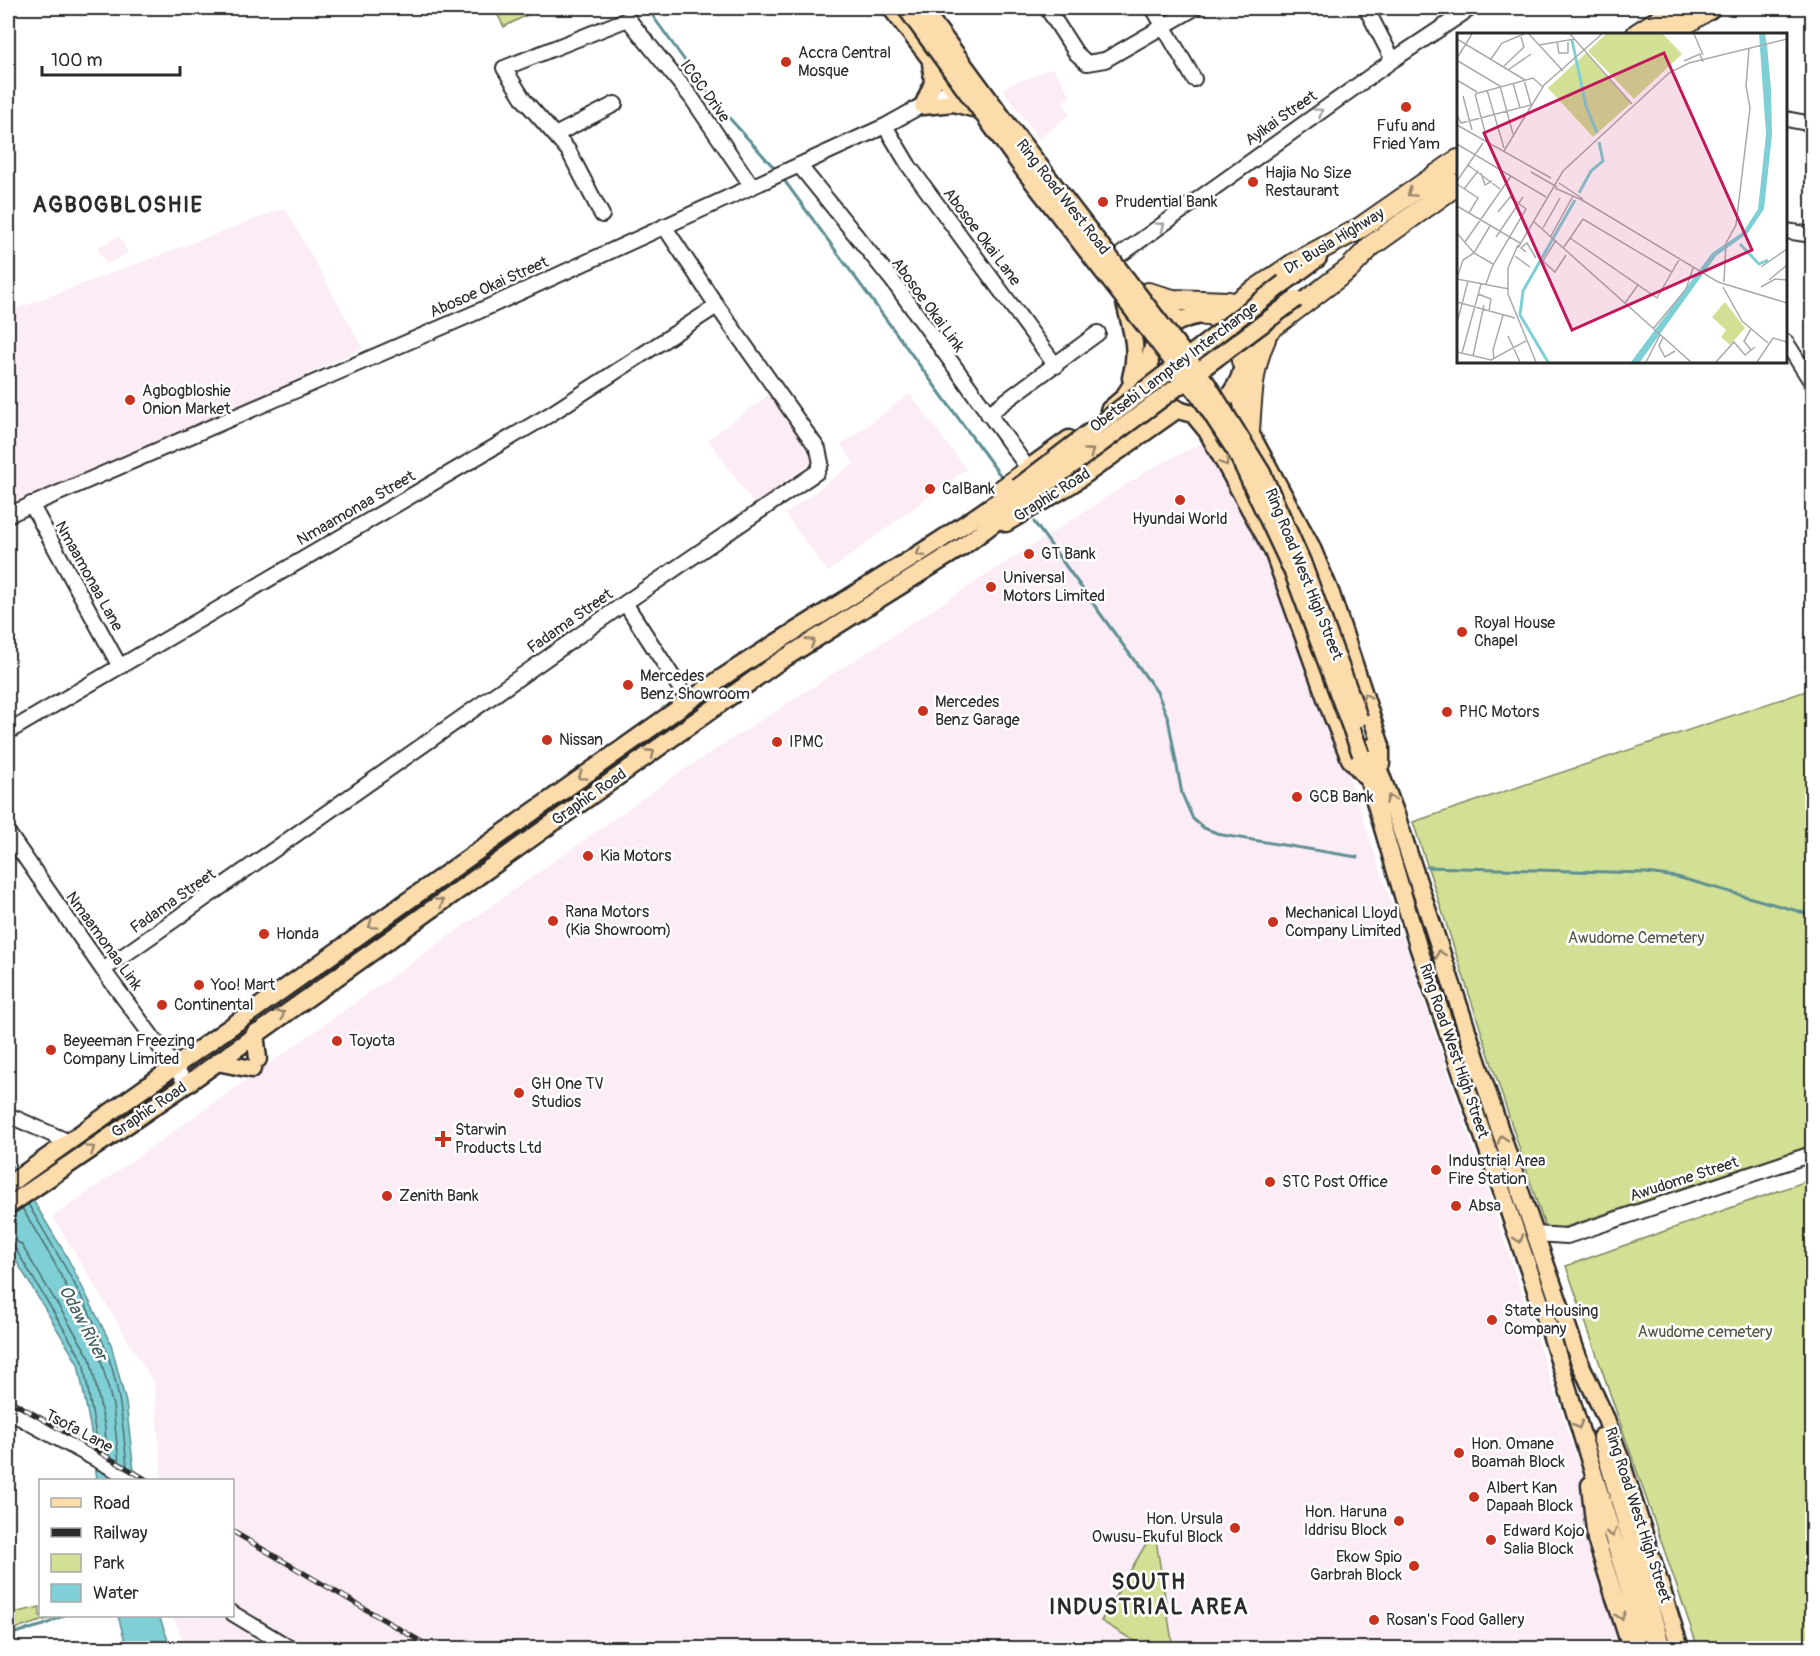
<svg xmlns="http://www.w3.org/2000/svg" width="1820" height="1656" viewBox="0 0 1820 1656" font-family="Pangolin,sans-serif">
	<rect width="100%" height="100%" fill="#fff"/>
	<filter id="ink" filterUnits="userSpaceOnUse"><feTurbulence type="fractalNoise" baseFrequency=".0167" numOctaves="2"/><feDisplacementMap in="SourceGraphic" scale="12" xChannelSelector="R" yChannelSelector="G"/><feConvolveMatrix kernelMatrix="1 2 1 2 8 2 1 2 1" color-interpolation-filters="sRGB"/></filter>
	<g filter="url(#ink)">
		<path fill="#fbecf6" d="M1053 68 1071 96 1062 102 1070 114 1039 139 1002 88Z
			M285 208 363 348 83 480 8 511V312Z
			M119 236 128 253 106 264 97 248Z
			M772 393 818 458 754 504 708 439Z
			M910 394 966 469 828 572 785 514 854 463 841 445Z
			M1203 443 1268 552 1311 662 1640 1648H186L173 1616H232V1480H162L154 1383 53 1217 673 777 1157 465Z"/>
		<path fill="#d1e094" stroke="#7e8660" stroke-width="1.5" d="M494 8H540L504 27Z
			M1812 689V1145L1547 1233 1413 822Z
			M1812 1179V1648H1698L1566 1266Z
			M1156 1540 1173 1648H1146L1101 1621 1147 1542Z
			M40 1607V1616H58L8 1631V1614Z"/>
		<path fill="#7fd0d6" stroke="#5d8e92" stroke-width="1.5" d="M8 1159 66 1255 111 1344 126 1403 135 1480H97L91 1431 78 1364 8 1247Z
			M118 1616H159L171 1648H127Z"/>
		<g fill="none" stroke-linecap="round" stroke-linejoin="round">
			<path stroke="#4d6d6f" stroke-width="1.5" d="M28 1204C55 1250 84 1296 104 1345 120 1383 123 1427 127 1467
				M22 1208 54 1262 98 1349 113 1406 119 1463
				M8 1237 21 1244 90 1358 105 1428 107 1456
				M8 1245 15 1248 83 1361 99 1452"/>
			<path stroke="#5d8e92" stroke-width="3" d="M647 8 713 100 777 171
				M781 176 1000 475
				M1034 522 1157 692 1168 718 1182 794 1193 819 1204 828 1222 835 1357 857
				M1427 867 1646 873 1677 877 1812 915
				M8 1635 44 1625 63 1616"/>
			<defs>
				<path id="minor" d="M1047 8 1076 53 1087 63 1105 60 1195 8
					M1153 8 1194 79
					M1366 8 1393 60
					M1786 119 1812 124
					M885 126 909 166 1056 366
					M555 135 615 104
					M799 165 892 280 1027 467
					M602 215 568 150 524 100 504 68 628 19 691 97 751 185
					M1786 231 1812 235
					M1113 260 1393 60 1471 8
					M1786 342 1812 383
					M988 414 1098 333
					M31 504 119 665
					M8 515 477 312 885 126 962 83
					M625 603 689 702
					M8 732 549 415 717 306
					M8 833 103 970 187 1084
					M103 970 625 603 817 472 821 463 818 449 717 306 664 226
					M8 1115 69 1142
					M1535 1234 1567 1236 1812 1154
					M8 1411 134 1480
					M232 1613 290 1648"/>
				<path id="major" d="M891 8 953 88 973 108
					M923 106 954 103 972 108
					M923 106 933 83 931 62
					M1284 283 1318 258
					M1147 293 1181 321
					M1125 303C1132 330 1139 351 1131 378
					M1205 315C1295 346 1201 468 1156 385 1136 348 1168 317 1205 315Z
					M1237 384 1249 431 1311 546 1331 594 1381 746V764
					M1109 410 1123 398 1149 359
					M1193 414 1207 431 1273 551 1332 715 1350 759 1365 776
					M1000 489 1069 439
					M1006 523 1072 484 1178 409
					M1370 747 1395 812 1519 1188 1580 1363 1606 1419 1620 1458 1680 1648
					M1361 754 1418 946 1551 1334 1647 1648
					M255 1033 258 1059
					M217 1062 252 1069
					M8 1185 720 679C818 614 923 556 1018 487
					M8 1206 187 1084 777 663 962 547 1026 499
					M1601 1437 1662 1648
					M1590 1485 1596 1539 1631 1648"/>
				<path id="highway" d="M1637 34 1678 8
					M1670 34 1710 8
					M1148 293 1173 300 1228 302
					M1205 315 1239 301 1295 263 1360 228 1458 160
					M1242 361 1270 329 1350 268 1371 246 1458 184
					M1249 431C1251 400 1252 367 1265 339"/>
			</defs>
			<use href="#minor" stroke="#2b2b2b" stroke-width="18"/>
			<use href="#major" stroke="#2b2b2b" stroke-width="21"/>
			<use href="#highway" stroke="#2b2b2b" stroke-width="24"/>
			<use href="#minor" stroke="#fff" stroke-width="14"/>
			<use href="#major" stroke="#fddcac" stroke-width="16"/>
			<use href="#highway" stroke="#fddcac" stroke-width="20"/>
			<defs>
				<path id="rail" d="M8 1399 147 1480
					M232 1531 432 1648"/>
			</defs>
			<use href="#rail" stroke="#2b2b2b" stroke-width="5"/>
			<use href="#rail" stroke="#fff" stroke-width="3" stroke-dasharray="9" stroke-linecap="butt"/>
			<defs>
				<path id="major-bridge" d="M906 8 1024 170 1200 396 1237 453 1293 572 1361 754
					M922 8 1008 125 1207 384 1262 473 1302 562 1359 718
					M1018 487 1284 283
					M1026 499 1296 299"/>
			</defs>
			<use href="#major-bridge" stroke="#2b2b2b" stroke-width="21" stroke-linecap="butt"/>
			<use href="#major-bridge" stroke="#fddcac" stroke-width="16"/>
		</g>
		<defs><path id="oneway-chevron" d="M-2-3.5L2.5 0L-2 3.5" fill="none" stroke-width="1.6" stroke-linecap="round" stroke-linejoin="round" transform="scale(1.5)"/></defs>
		<g stroke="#a0a0a0">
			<use href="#oneway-chevron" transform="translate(1319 112) rotate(-35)"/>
			<use href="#oneway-chevron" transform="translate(1161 226) rotate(-37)"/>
		</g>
		<g stroke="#94846c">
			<use href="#oneway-chevron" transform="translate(1411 193) rotate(145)"/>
			<use href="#oneway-chevron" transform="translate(1090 452) rotate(-36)"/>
			<use href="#oneway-chevron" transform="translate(1225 462) rotate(60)"/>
			<use href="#oneway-chevron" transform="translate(920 553) rotate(148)"/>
			<use href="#oneway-chevron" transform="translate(811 642) rotate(-32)"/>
			<use href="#oneway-chevron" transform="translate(1366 697) rotate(-108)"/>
			<use href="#oneway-chevron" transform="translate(651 753) rotate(-36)"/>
			<use href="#oneway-chevron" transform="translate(582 776) rotate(145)"/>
			<use href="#oneway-chevron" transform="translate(1390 799) rotate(-112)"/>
			<use href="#oneway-chevron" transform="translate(440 902) rotate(-35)"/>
			<use href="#oneway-chevron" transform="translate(372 925) rotate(145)"/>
			<use href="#oneway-chevron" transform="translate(1440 954) rotate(-108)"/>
			<use href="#oneway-chevron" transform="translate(281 1014) rotate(-35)"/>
			<use href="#oneway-chevron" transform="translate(1502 1139) rotate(-108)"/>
			<use href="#oneway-chevron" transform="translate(91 1149) rotate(-34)"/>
			<use href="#oneway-chevron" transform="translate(1519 1239) rotate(72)"/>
			<use href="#oneway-chevron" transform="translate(1578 1425) rotate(73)"/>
			<use href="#oneway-chevron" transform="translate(1612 1533) rotate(73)"/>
			<use href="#oneway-chevron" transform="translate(1621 1616) rotate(72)"/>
		</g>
	</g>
	<g fill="#c8321e" stroke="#fff" stroke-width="2">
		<circle cx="786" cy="62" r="6"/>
		<circle cx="1406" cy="107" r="6"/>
		<circle cx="1253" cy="182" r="6"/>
		<circle cx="1103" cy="202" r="6"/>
		<circle cx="130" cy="400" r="6"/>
		<circle cx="930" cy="489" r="6"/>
		<circle cx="1180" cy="500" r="6"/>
		<circle cx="1029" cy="554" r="6"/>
		<circle cx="991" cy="587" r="6"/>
		<circle cx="1462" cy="632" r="6"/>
		<circle cx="628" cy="685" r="6"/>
		<circle cx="923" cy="711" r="6"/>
		<circle cx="1447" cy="712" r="6"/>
		<circle cx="547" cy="740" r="6"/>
		<circle cx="777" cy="742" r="6"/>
		<circle cx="1297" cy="797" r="6"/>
		<circle cx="588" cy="856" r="6"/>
		<circle cx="553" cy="921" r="6"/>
		<circle cx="1273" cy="922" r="6"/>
		<circle cx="264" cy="934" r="6"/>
		<circle cx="199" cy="985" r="6"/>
		<circle cx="162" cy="1005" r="6"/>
		<circle cx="337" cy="1041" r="6"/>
		<circle cx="51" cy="1050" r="6"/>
		<circle cx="519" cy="1093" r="6"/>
		<path d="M440 1130h6v6h6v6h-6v6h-6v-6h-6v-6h6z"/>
		<circle cx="1436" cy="1170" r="6"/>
		<circle cx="1270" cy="1182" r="6"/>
		<circle cx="387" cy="1196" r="6"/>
		<circle cx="1456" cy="1206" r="6"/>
		<circle cx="1492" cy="1320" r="6"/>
		<circle cx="1459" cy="1453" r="6"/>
		<circle cx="1474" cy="1497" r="6"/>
		<circle cx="1399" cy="1521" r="6"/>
		<circle cx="1235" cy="1528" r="6"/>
		<circle cx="1491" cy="1540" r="6"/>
		<circle cx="1414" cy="1566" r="6"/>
		<circle cx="1374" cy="1620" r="6"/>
	</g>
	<g text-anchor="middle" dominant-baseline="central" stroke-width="5" stroke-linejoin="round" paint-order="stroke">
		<g font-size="16" fill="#2b2b2b" stroke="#fff" text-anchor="start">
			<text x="798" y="53">Accra Central<tspan x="798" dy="18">Mosque</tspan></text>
			<text x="1406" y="126" text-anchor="middle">Fufu and<tspan x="1406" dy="18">Fried Yam</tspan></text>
			<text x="1265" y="173">Hajia No Size<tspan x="1265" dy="18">Restaurant</tspan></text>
			<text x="1115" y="202">Prudential Bank</text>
			<text x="142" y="391">Agbogbloshie<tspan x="142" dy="18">Onion Market</tspan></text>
			<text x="942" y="489">CalBank</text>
			<text x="1180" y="519" text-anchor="middle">Hyundai World</text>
			<text x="1041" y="554">GT Bank</text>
			<text x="1003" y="578">Universal<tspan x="1003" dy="18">Motors Limited</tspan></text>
			<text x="1474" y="623">Royal House<tspan x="1474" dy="18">Chapel</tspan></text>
			<text x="640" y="676">Mercedes<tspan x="640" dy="18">Benz Showroom</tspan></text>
			<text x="935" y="702">Mercedes<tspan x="935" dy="18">Benz Garage</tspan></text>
			<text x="1459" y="712">PHC Motors</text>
			<text x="559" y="740">Nissan</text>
			<text x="789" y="742">IPMC</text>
			<text x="1309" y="797">GCB Bank</text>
			<text x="600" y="856">Kia Motors</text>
			<text x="565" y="912">Rana Motors<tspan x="565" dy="18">(Kia Showroom)</tspan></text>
			<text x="1285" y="913">Mechanical Lloyd<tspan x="1285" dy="18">Company Limited</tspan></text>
			<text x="276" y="934">Honda</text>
			<text x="211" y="985">Yoo! Mart</text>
			<text x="174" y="1005">Continental</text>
			<text x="63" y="1041">Beyeeman Freezing<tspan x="63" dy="18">Company Limited</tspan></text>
			<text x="349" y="1041">Toyota</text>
			<text x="531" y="1084">GH One TV<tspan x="531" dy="18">Studios</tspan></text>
			<text x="455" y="1130">Starwin<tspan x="455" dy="18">Products Ltd</tspan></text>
			<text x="1448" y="1161">Industrial Area<tspan x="1448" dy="18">Fire Station</tspan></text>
			<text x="1282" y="1182">STC Post Office</text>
			<text x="399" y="1196">Zenith Bank</text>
			<text x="1468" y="1206">Absa</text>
			<text x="1504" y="1311">State Housing<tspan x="1504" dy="18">Company</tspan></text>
			<text x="1471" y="1444">Hon. Omane<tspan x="1471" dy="18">Boamah Block</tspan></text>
			<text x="1486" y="1488">Albert Kan<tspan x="1486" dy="18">Dapaah Block</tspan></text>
			<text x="1387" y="1512" text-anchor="end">Hon. Haruna<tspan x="1387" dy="18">Iddrisu Block</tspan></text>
			<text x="1223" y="1519" text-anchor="end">Hon. Ursula<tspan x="1223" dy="18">Owusu-Ekuful Block</tspan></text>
			<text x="1503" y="1531">Edward Kojo<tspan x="1503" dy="18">Salia Block</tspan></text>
			<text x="1402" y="1557" text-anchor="end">Ekow Spio<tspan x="1402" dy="18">Garbrah Block</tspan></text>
			<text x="1386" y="1620">Rosan's Food Gallery</text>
		</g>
		<g font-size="16" fill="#2b2b2b" stroke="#fff">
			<text transform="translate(705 91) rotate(54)">ICGC Drive</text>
			<text transform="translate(1281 118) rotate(-35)">Ayikai Street</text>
			<text transform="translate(1063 197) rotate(52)">Ring Road West Road</text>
			<text transform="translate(982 237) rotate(53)">Abosoe Okai Lane</text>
			<text transform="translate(1334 241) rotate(-31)">Dr. Busia Highway</text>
			<text transform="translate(489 287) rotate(-24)">Abosoe Okai Street</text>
			<text transform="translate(928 305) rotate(54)">Abosoe Okai Link</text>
			<text transform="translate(1174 367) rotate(-37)">Obetsebi Lamptey Interchange</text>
			<text transform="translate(1052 495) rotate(-32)">Graphic Road</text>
			<text transform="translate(356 508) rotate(-30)">Nmaamonaa Street</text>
			<text transform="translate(1304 574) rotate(68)">Ring Road West High Street</text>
			<text transform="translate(89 576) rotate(61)">Nmaamonaa Lane</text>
			<text transform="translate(570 621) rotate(-35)">Fadama Street</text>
			<text transform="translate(589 797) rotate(-35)">Graphic Road</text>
			<text transform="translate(173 901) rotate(-35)">Fadama Street</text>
			<text transform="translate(104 941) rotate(54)">Nmaamonaa Link</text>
			<text transform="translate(1454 1051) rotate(71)">Ring Road West High Street</text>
			<text transform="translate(149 1110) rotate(-34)">Graphic Road</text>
			<text transform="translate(1684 1179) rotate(-18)">Awudome Street</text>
			<text transform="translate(79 1431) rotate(28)">Tsofa Lane</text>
			<text transform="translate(1638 1515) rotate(72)">Ring Road West High Street</text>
		</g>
		<g font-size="16" fill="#545845" stroke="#fff">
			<text x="1636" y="938">Awudome Cemetery</text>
			<text x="1705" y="1332">Awudome cemetery</text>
		</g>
		<g font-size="18" font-style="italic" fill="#445d5e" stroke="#fff">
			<text transform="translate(83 1323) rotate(62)">Odaw River</text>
		</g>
		<g font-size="22" font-weight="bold" letter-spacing="1.5" fill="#2b2b2b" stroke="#fff">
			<text x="118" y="205">AGBOGBLOSHIE</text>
			<text x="1149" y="1582">SOUTH<tspan x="1149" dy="25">INDUSTRIAL AREA</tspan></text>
		</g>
	</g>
	<g transform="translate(1457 33)">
		<rect width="330" height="330" fill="#fff"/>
		<path d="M149 1H206L225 21 177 66 131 18ZM129 20 174 70 136 104 91 55ZM268 269 288 295 273 312 264 304 269 297 255 284Z" fill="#d1e094"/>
		<path d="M302 1H308L310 12 314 56 315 102 307 176 291 200 259 223 183 329H174L255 220 286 199 301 176 309 101Z" fill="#7fd0d6"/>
		<path fill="none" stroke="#7fd0d6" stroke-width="3" d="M115 7 129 73 140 100M122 160 134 138 146 128 142 109M283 211 302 231 311 227M91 329 63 282 66 258 118 167"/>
		<path fill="none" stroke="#aaa" stroke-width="1.5" d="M72 1 106 38M113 1 175 71M237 1 246 22M0 6 68 47M100 9 102 20H111V9M82 12 118 6M0 25 15 1M34 26 45 10 67 1M1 28 43 53 56 101M227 28 243 21 246 29M46 34 67 14 64 4M51 37 74 21M0 47 20 59M67 47 74 72M56 50 63 75M30 57 47 115M18 61 76 45 86 54M18 61 30 107M6 63 15 97M0 82 4 90 74 72M0 92 94 145M0 111 89 164M47 118 87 52 145 1M11 132 43 156M74 139 100 154M24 140 28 152 35 148M0 148 26 110M102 150 126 166M0 151 21 165 12 180M98 155 125 167 261 249 330 270M7 156 21 138M0 173 63 210M76 188 234 329M86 195 103 165M0 200 17 220 36 231M94 203 116 163M39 204 66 164M113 205 200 265 223 225M99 207 86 228 98 239 109 222M8 209 54 143M61 212 51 235V261L79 329M107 214 126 186 215 239M61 215 106 138 212 40 232 30 330 6M69 219 64 215 70 210 79 225M58 223 73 234M6 227 17 220 33 193M304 234 330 216M0 245 6 227M0 246 52 256M312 247 330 232M267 249 269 210 279 192 293 75 289 53 292 16M29 251 35 234 69 176 53 164 41 179M266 254 285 288 311 310M304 254 318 246 330 247M21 261 34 266 32 278M0 269 58 285M168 270 181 252M0 290 11 248M196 296 229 256 236 235M294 296 287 308 294 317M51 303 63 329M206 304 202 313 208 324 218 318M0 319 34 327 69 308M5 320 24 251M16 323 27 272M37 326 36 317 46 282M189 329 203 302M259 329 277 309 288 322 298 314M300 329 316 305 330 309"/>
		<path fill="#c2185b" fill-opacity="0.15" stroke="#c2185b" stroke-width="3" d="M207 20 295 217 115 297 27 100Z"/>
		<rect width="330" height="330" fill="none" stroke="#2b2b2b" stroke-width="3"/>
	</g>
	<rect width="1820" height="1656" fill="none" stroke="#fff" stroke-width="30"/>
	<rect x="15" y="15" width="1790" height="1626" fill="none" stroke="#2b2b2b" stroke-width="2" filter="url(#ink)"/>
	<rect x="39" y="1479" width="195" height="138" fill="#ffffff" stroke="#aaaaaa" stroke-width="1.5"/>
	<rect x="51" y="1498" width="30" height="9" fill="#fddcac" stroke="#aaaaaa" stroke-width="1.5"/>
	<text x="93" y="1509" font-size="18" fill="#2b2b2b">Road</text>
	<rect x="51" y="1528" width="30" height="9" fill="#2b2b2b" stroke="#aaaaaa" stroke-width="1.5"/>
	<text x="93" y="1539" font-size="18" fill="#2b2b2b">Railway</text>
	<rect x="51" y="1554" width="30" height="18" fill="#d1e094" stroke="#aaaaaa" stroke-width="1.5"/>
	<text x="93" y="1569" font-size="18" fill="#2b2b2b">Park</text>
	<rect x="51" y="1584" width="30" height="18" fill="#7fd0d6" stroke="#aaaaaa" stroke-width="1.5"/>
	<text x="93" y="1599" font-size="18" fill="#2b2b2b">Water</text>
	<path d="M42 66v9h138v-9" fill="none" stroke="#2b2b2b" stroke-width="3"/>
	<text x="51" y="66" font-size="18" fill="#2b2b2b" stroke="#ffffff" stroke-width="4.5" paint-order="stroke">100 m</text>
</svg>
